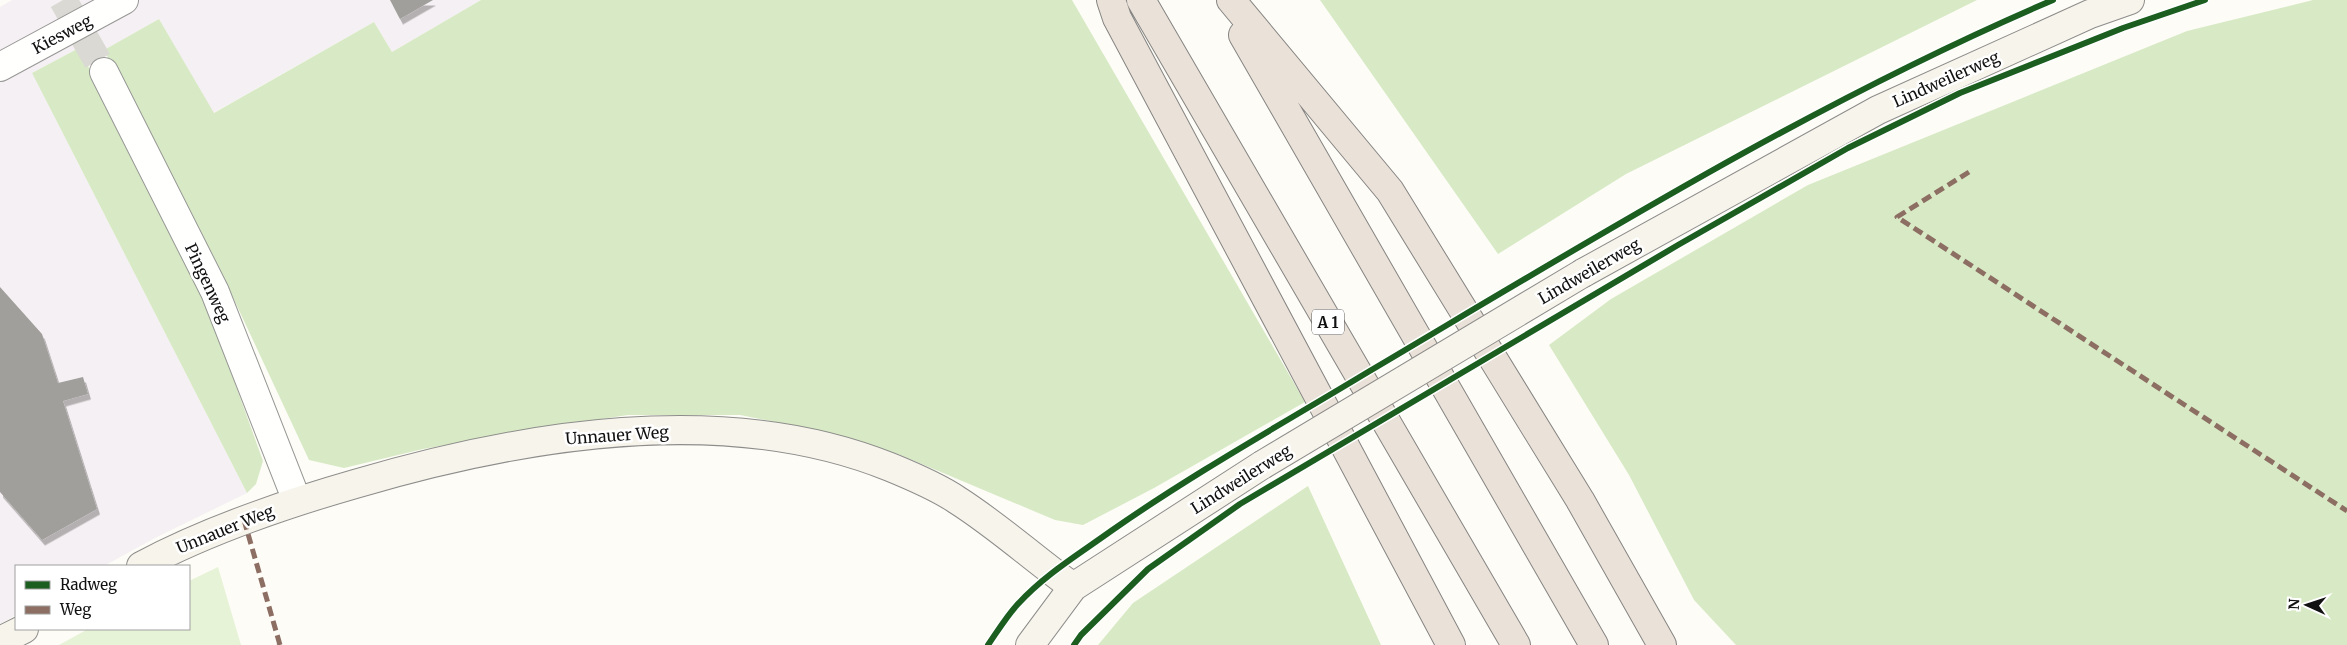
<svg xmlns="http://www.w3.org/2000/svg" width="2347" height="645" viewBox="0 0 2347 645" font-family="Merriweather,serif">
	<defs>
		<filter id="shadow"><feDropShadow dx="3" dy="5.5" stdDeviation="0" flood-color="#0004"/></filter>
	</defs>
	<rect width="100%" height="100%" fill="#fdfcf7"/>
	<path fill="#f5f0f3" d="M12 0H481L392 52 374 22 213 113 159 19 104 50 79 48 32 73 247 493 155 538 104 566H16V615L0 624V7Z"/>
	<path fill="#e7f3d7" d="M218 567 241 645H59L88 629H189V581Z"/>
	<path fill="#d8eac5" d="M481 0H1072L1305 402 1154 488 1083 525 1055 520 898 454 831 433 740 415H628L541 428 423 449 344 468 309 460 230 291 104 50 159 19 214 113 374 22 392 52Z
		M1320 0H1977L1626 174 1498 254Z
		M2313 0H2347V645H1736L1694 600 1629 475 1549 345 1611 299 1808 185 2187 31Z
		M79 48 204 297 263 461 256 484 247 493 32 73Z
		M1308 486 1381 645H1098L1133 603Z"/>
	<path fill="#a19f9c" filter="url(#shadow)" d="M390 0H433L400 19Z
		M0 287 42 334 58 383 83 377 88 394 63 401 97 509 42 540 0 492Z"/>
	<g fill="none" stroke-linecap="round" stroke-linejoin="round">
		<path stroke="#dad9d4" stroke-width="28" stroke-dasharray="28 14" stroke-linecap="butt" d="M63 0 104 72"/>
		<defs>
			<path id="street" d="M0 67 124 0
				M104 72 215 292 297 501"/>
			<path id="secondary" d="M1583 273 1878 110 2090 14 2130 0
				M141 566C208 530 282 505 355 484 521 435 724 400 890 467 912 476 938 487 957 500 998 526 1034 559 1073 587
				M0 641 24 629
				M1030 645 1073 587 1262 465"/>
			<path id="highway" d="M1111 0 1117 18 1451 645
				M1141 0 1516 645
				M1231 0 1390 191 1580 500 1662 645
				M1243 35 1594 645"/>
		</defs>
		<use href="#street" stroke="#979795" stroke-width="30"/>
		<use href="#secondary" stroke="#8e8d8b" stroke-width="30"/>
		<use href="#highway" stroke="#858482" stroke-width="30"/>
		<path stroke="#b9b9b8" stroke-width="3" stroke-dasharray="5 2.5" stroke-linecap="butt" d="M277 645 280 644"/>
		<use href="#street" stroke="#fffffe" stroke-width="28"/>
		<use href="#secondary" stroke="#f6f4eb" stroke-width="28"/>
		<use href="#highway" stroke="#eae1d8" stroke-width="28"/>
		<defs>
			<path id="secondary-bridge" d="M1262 465 1583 273"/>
		</defs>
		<use href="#secondary-bridge" stroke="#8e8d8b" stroke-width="30" stroke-linecap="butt"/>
		<use href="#secondary-bridge" stroke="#f6f4eb" stroke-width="28"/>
		<path stroke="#8d6e63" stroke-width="5" stroke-dasharray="10 5" stroke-linecap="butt" d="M1969 172 1897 217 2347 511
			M244 520 280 645"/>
		<defs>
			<path id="cycleway" d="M988 645C997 632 1006 617 1017 605 1044 575 1079 554 1111 531 1194 473 1282 424 1368 372 1591 240 1814 102 2053 0
				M1074 645 1081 635 1148 569 1240 504 1678 245 1848 148 1960 93 2123 28 2205 0"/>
		</defs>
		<use href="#cycleway" stroke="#fff" stroke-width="9"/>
		<use href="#cycleway" stroke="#1b5e20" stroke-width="6"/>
	</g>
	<g text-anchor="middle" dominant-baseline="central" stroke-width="5" stroke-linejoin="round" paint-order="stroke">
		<rect fill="#fff" stroke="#585858" stroke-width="1" x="1312" y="309.5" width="32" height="25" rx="4"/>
		<g font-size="15" font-weight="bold" fill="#111">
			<text x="1328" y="322">A 1</text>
		</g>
		<g font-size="16" fill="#111" stroke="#fff">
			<text transform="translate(62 34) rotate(-28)">Kiesweg</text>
			<text transform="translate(1946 79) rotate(-24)">Lindweilerweg</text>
			<text transform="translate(1589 271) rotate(-30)">Lindweilerweg</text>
			<text transform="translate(208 283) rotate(65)">Pingenweg</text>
			<text transform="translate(617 435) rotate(-4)">Unnauer Weg</text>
			<text transform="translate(1241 479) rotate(-32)">Lindweilerweg</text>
			<text transform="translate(225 529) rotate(-22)">Unnauer Weg</text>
		</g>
	</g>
	<rect x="15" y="565" width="175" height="65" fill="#ffffff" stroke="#a0a0a0"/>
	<rect x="25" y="581" width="25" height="8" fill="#1b5e20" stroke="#a0a0a0"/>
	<text x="60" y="590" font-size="15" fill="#111111">Radweg</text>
	<rect x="25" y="606" width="25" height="8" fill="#8d6e63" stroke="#a0a0a0"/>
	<text x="60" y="615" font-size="15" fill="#111111">Weg</text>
	<g transform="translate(2307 605) rotate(273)" stroke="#ffffff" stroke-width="4" paint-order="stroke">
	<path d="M0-4L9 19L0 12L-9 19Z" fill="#111111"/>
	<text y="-8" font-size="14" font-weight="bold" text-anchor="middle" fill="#111111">N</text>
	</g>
</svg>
